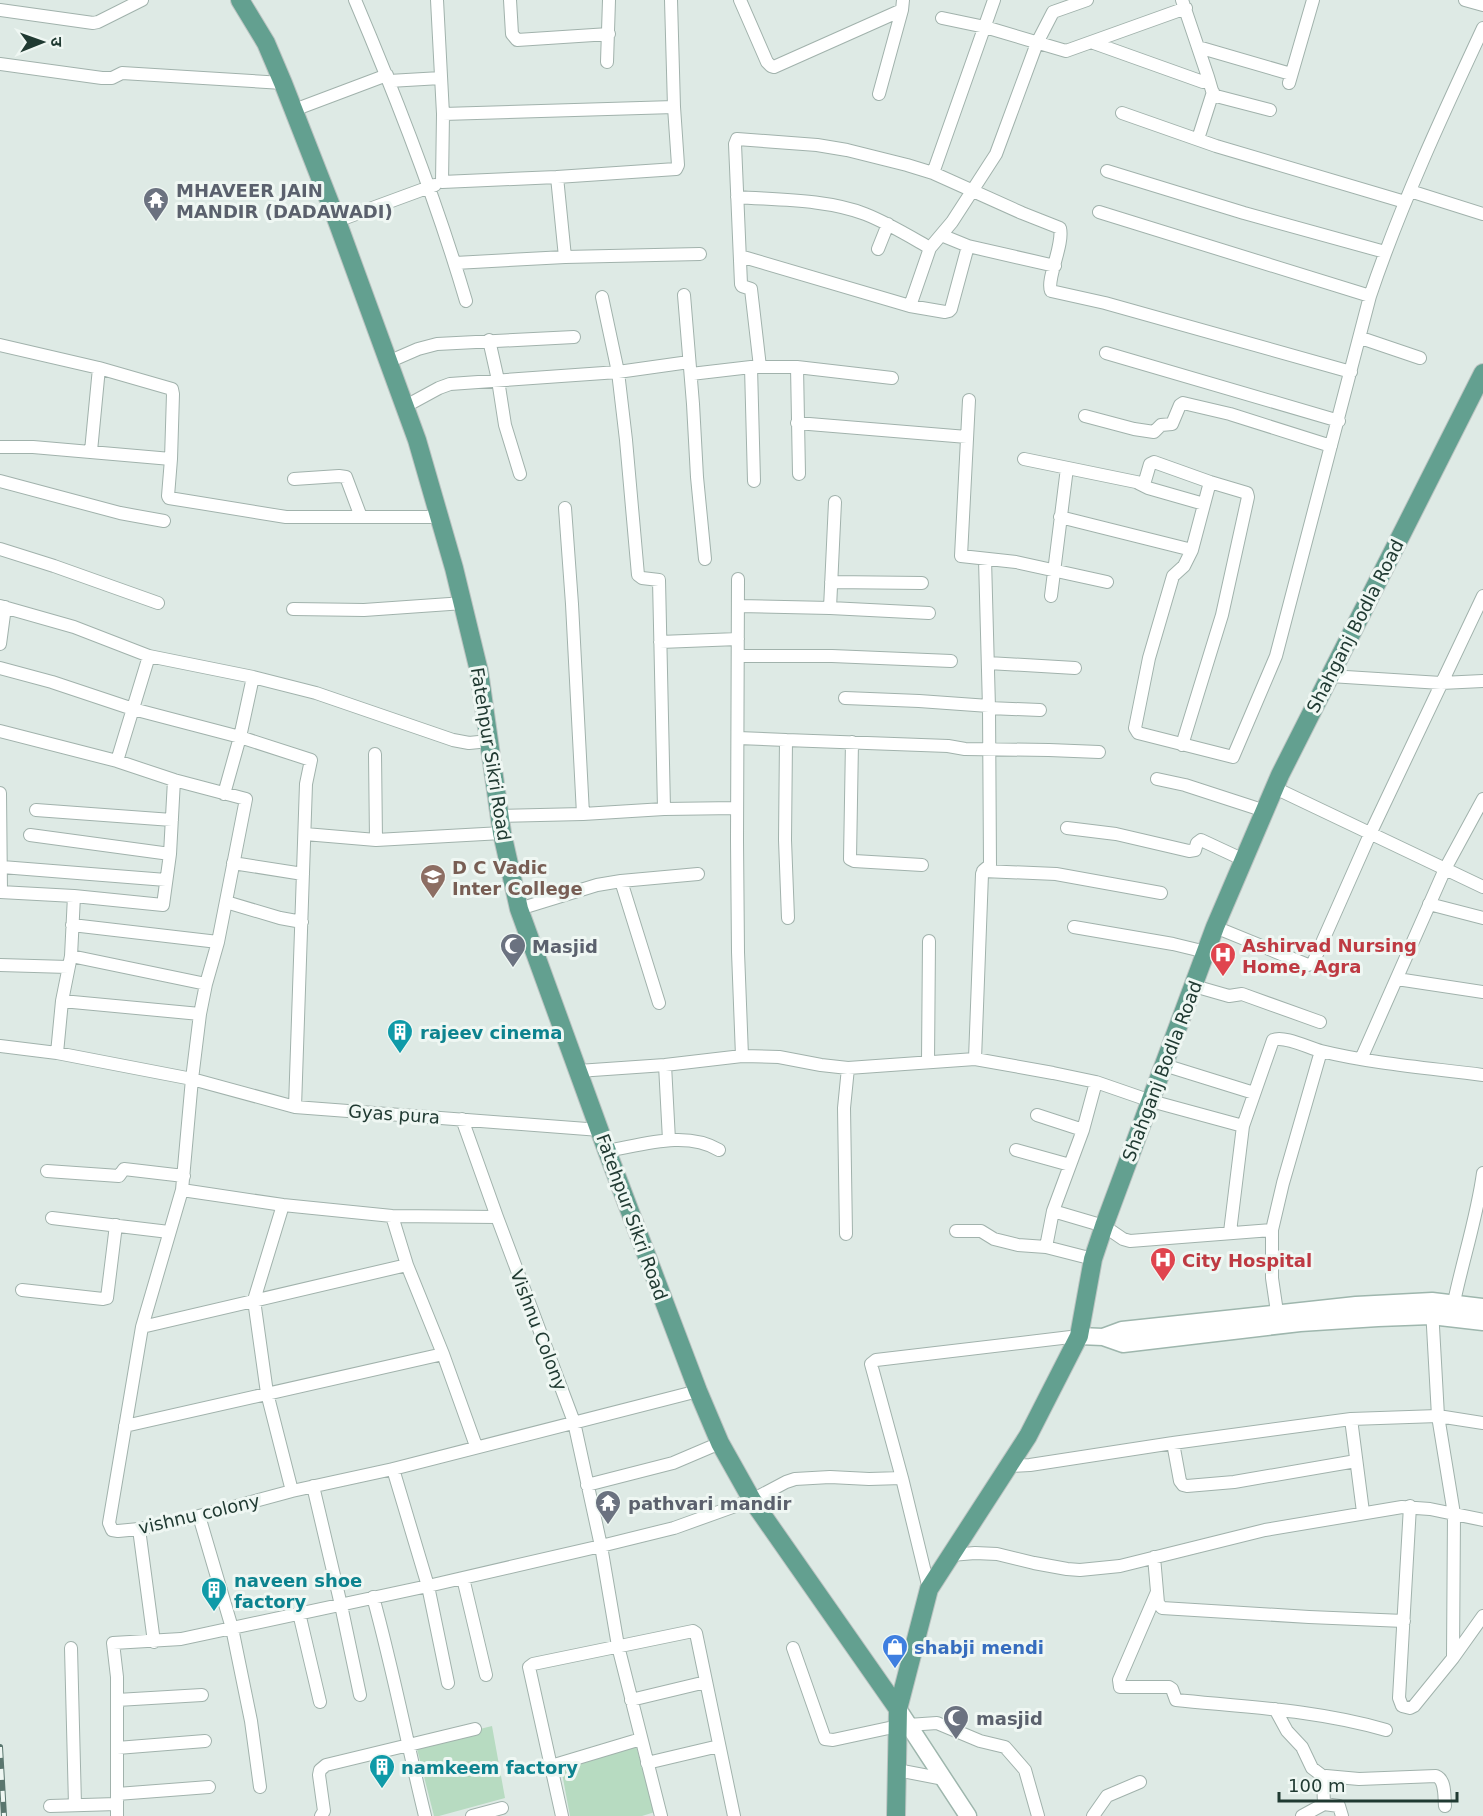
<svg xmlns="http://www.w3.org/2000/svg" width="1483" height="1816" viewBox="0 0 1483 1816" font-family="'DejaVu Sans','Noto Sans Devanagari',sans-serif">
	<rect width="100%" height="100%" fill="#deeae5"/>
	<path fill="#b7dbc1" d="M492 1726 505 1798 439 1816H434L416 1745Z
		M633 1735 655 1812 642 1816H570L559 1757Z"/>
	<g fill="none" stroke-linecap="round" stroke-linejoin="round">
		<defs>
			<path id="street" d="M355 0C397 99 436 199 466 301
				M437 0 443 114 442 182 557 177 676 169 678 165 674 107 671 0
				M510 0 512 34 517 40 609 34
				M740 0 767 62 771 66 774 67 902 10
				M1465 0 1483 5
				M0 10 93 23 98 22 142 0
				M942 18 985 27 1066 51 1186 8
				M1091 42 1203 82 1206 81 1208 77 1182 0
				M1198 47 1291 74
				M607 62 609 0
				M0 64 102 78H112L122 73 283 83
				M1208 77 1213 94 1216 96 1270 110
				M389 81 441 78
				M1289 83 1313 0
				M879 94 902 10 903 0
				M294 110 387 75
				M1122 113 1216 146 1405 202
				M443 114 674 107
				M1198 139 1213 92
				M1107 171 1244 213 1385 252
				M933 173 994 0
				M557 177 565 257
				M1410 191 1483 214
				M737 197C777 200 826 199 865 214 888 223 909 236 930 248
				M1099 212 1370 296
				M337 221 435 185
				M941 235 968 246 1055 266
				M878 249 888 224
				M740 256 910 306 945 312 949 311 951 309 968 246
				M455 263 565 257 700 254
				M684 295 693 404 697 477 705 559
				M602 297 618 372 626 440 638 575 642 578 659 580 664 809
				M910 306 930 248 952 222 996 154 1037 43 1053 12 1087 0
				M1361 338 1420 358
				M489 340 498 380 505 425 520 474
				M0 345 99 368
				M1106 353 1339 421
				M388 362 418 349 437 344 574 337
				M751 367 754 481
				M760 367 751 289 742 286 741 284 735 144 737 139 817 145 847 150 907 165 933 173 1022 213 1060 228C1064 245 1046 279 1051 291L1105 303 1351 372
				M797 367 799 474
				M691 374 751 367H797L892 378
				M969 400 961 556 1016 562 1107 582
				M404 407 439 388 450 384 618 372 689 362
				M1085 416 1134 429 1154 432 1161 425 1172 424 1180 405 1183 403 1230 414 1331 446
				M797 423 967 437
				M0 447H33L171 459 168 496 169 498 286 517H439
				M91 451 99 368 172 389 173 394 171 459
				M1024 459 1141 483 1145 481 1150 464 1154 462 1210 482 1247 493 1248 497 1222 615 1182 745
				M294 479 339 476 346 477 361 517
				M0 481 120 513 164 521
				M1210 482 1192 550 1184 566 1173 576 1149 658 1135 728 1138 733 1233 757 1276 656 1370 296C1401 204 1442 116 1483 28
				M1138 483 1148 488 1204 504
				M565 508 572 604 583 814
				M1060 517 1192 550
				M0 549 54 566 158 603
				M738 579 737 841 738 952 742 1056
				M831 582 922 583
				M1051 596 1067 468
				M0 606 74 627 149 656 253 677 316 693 453 740 469 743 489 741
				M738 606 830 608 929 613
				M830 608 835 502
				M293 609 364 610 464 603
				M660 642 738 639
				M0 644 5 607
				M738 656H832L951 661
				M988 663 1075 668
				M0 668 52 682 133 709 240 737 311 760 306 784 295 1107
				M1330 676 1441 683 1483 681
				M845 698 919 701 989 706
				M989 708 1040 710
				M0 731 117 761 174 780 170 854 163 905 74 896 0 892
				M738 738 786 740
				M852 742 850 859 854 861 922 865
				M375 754 376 840 502 833
				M117 761 149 656
				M1157 779 1185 785 1265 811
				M174 780 246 799 218 942 206 984 200 1014 192 1079 182 1190 142 1327 109 1523 112 1530 118 1531 139 1529 199 1516 292 1491 393 1469 698 1391
				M1275 788 1483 887
				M0 793 1 892
				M224 794 240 737 253 677
				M36 810 172 820
				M500 816 583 814 664 809 737 808
				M1067 828 1116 834 1189 851 1195 850 1197 843 1201 840 1244 860
				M305 834 376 840
				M30 835 170 854
				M233 863 303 874
				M2 867 166 880
				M983 871 1056 874 1161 893
				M621 881 659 1003
				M226 902 280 918 302 922
				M1429 904 1483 918
				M519 909 597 885 621 881 698 874
				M788 918 785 840 786 740 948 746 965 749 1049 750 1099 752
				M72 925 218 942
				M1074 927 1173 944 1206 952
				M1215 927 1308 965 1313 963 1371 832 1483 596
				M71 956 206 984
				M0 965 68 967
				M1397 979 1483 992
				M1194 986 1229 996 1242 994 1320 1022
				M62 1001 200 1014
				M0 1046 57 1053 192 1079 295 1107 600 1130
				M57 1053 62 1001 71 956 74 896
				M975 1059 982 874 984 870 990 865 989 708 985 559
				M1361 1059 1445 869 1483 799
				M928 1062 929 941
				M665 1065 669 1140
				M1164 1065 1254 1093
				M578 1071 665 1065 742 1056 779 1057 821 1065 848 1068 975 1059 1053 1073 1096 1082 1151 1101 1243 1126
				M1037 1115 1083 1130
				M462 1119 497 1217 574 1422 601 1546 618 1646 661 1816
				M1016 1150 1070 1165
				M607 1151C642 1145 686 1130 719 1150
				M47 1171 119 1176 124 1169 184 1176
				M182 1190 283 1205 392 1216 497 1217
				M283 1205 254 1300 267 1393 292 1491
				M1053 1211 1104 1226 1123 1239 1130 1241 1272 1230
				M392 1216 407 1265 443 1354
				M52 1218 169 1232
				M956 1231H981L994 1239 1018 1245 1046 1247
				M1230 1232 1243 1126 1273 1040C1284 1035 1309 1048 1321 1051 1374 1064 1429 1068 1483 1075
				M846 1234 844 1108 848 1068
				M1093 1259 1046 1247 1053 1211 1083 1130 1096 1082
				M22 1290 103 1299 107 1298 116 1225
				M1454 1302C1463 1259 1477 1217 1483 1173
				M1432 1309 1438 1416 1454 1514 1453 1658
				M1277 1312 1272 1278V1230L1283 1183 1321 1051
				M142 1327 407 1265
				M1351 1419 1363 1512
				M125 1426 443 1354 476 1446
				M1173 1443 1180 1481 1183 1485 1187 1486 1234 1482 1356 1461
				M1009 1466 1030 1465 1173 1443 1351 1419 1438 1416 1483 1423
				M393 1469 428 1586 448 1683
				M587 1485 673 1463 720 1443
				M313 1486 341 1605 360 1695
				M1410 1506 1399 1698 1402 1706 1410 1708 1414 1706 1453 1658 1483 1616
				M199 1516 232 1628 251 1721 260 1787
				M139 1529 154 1642
				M951 1555 975 1553 997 1554 1034 1563 1067 1569 1080 1570 1120 1566 1265 1530 1402 1507 1430 1509 1483 1520
				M1154 1557 1158 1603 1162 1608 1309 1617 1404 1621
				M463 1578 486 1675
				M929 1589 902 1478 871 1364 876 1360 1079 1336
				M1157 1592 1119 1680 1120 1687H1169L1172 1689 1176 1700C1246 1707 1318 1710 1386 1730
				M373 1597C393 1669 407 1743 425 1816
				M299 1613 320 1702
				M71 1648 75 1805
				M793 1648 825 1739 833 1740 898 1726
				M117 1700 202 1695
				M631 1700 706 1682
				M1275 1709 1287 1731 1302 1747 1312 1768 1324 1777
				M908 1725 937 1723 980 1741 1005 1747 1025 1770 1038 1816
				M117 1748 205 1741
				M647 1763 719 1746
				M551 1766 641 1739
				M897 1770 944 1779
				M117 1794 209 1787
				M1324 1804 1339 1806 1342 1816
				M50 1806 117 1804
				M117 1816V1677L113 1643 181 1639 428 1586 601 1546 674 1528 752 1500 786 1482 795 1479 830 1477 869 1479 902 1478
				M321 1816 324 1811 319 1775 320 1770 326 1765 475 1729
				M472 1816 502 1808
				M562 1816 529 1667 533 1664 693 1631 696 1633 734 1816
				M1093 1816 1107 1796 1140 1782
				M1302 1816 1324 1804 1323 1779 1326 1776 1359 1779 1436 1776C1446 1780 1444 1796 1445 1806"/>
			<path id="secondary" d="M1079 1336 1103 1337 1123 1344 1300 1323 1378 1318 1431 1316 1483 1322
				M1103 1337 1122 1330 1356 1305 1432 1301 1483 1307
				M898 1709 968 1816"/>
			<path id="primary" d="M240 0 266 43 283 83 337 221 417 440 454 568 479 671 502 833 519 909 607 1151 698 1391 720 1443 752 1500 898 1709
				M896 1816 898 1709 929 1589 1028 1436 1079 1336 1093 1259 1104 1226 1215 927 1280 775 1483 373"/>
		</defs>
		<use href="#street" stroke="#a1b2ac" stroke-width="14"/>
		<use href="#secondary" stroke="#9eb6ad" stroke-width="19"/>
		<use href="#primary" stroke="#bcc4c2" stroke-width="20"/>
		<use href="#street" stroke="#fff" stroke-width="12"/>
		<use href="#secondary" stroke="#fff" stroke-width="16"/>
		<use href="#primary" stroke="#63a090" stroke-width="18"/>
		<defs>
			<path id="rail" d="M0 1747 4 1816"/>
		</defs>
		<use href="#rail" stroke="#5a766e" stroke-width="6"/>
		<use href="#rail" stroke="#eff7f3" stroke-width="4" stroke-dasharray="11" stroke-linecap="butt"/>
	</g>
	<defs>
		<symbol id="temple-pin" viewBox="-11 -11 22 30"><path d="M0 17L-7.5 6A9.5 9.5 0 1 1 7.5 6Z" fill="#6b7280" stroke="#eff7f3"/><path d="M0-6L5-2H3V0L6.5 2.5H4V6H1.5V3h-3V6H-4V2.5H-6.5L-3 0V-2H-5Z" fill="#fff"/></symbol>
		<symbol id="university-pin" viewBox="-11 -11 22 30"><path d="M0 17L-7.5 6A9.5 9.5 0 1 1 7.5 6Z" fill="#8d6e63" stroke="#eff7f3"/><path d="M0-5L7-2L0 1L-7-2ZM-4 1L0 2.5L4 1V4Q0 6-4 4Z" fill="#fff"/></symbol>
		<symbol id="mosque-pin" viewBox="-11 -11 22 30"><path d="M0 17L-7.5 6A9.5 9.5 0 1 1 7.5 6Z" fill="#6b7280" stroke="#eff7f3"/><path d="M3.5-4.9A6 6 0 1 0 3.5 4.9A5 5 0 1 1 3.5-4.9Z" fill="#fff"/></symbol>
		<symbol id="hospital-pin" viewBox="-11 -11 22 30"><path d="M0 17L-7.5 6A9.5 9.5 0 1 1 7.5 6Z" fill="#e0444e" stroke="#eff7f3"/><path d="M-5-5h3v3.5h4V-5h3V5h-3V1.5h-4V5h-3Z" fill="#fff"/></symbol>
		<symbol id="building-pin" viewBox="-11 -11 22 30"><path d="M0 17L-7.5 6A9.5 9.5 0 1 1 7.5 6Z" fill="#0f9aa8" stroke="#eff7f3"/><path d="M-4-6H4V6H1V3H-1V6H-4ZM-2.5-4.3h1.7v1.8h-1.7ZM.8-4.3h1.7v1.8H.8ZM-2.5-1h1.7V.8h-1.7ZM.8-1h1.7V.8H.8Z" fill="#fff"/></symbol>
		<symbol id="shop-pin" viewBox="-11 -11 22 30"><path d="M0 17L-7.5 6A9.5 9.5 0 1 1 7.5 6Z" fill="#3f7fe0" stroke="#eff7f3"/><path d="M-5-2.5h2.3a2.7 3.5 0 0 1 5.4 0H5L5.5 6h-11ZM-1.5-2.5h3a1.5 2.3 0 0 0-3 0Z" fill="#fff"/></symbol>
	</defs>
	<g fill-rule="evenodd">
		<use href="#temple-pin" x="141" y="185" width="30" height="40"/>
		<use href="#university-pin" x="418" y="862" width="30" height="40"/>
		<use href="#mosque-pin" x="498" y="931" width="30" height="40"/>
		<use href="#hospital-pin" x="1208" y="940" width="30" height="40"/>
		<use href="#building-pin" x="385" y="1017" width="30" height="40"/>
		<use href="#hospital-pin" x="1148" y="1245" width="30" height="40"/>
		<use href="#temple-pin" x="593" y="1488" width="30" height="40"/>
		<use href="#building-pin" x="199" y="1575" width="30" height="40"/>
		<use href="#shop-pin" x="880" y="1632" width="30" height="40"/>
		<use href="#mosque-pin" x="941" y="1703" width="30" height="40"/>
		<use href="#building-pin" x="367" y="1752" width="30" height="40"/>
	</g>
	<g text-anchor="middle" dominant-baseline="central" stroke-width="6" stroke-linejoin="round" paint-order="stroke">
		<g font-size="18" font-weight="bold" fill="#5b616d" stroke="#eff7f3" text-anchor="start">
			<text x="176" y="190">MHAVEER JAIN<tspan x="176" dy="21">MANDIR (DADAWADI)</tspan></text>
			<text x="532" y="946">Masjid</text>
			<text x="628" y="1503">pathvari mandir</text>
			<text x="976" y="1718">masjid</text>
		</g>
		<g font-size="18" fill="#203a32" stroke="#eff7f3">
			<text transform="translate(1355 626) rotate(-63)">Shahganj Bodla Road</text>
			<text transform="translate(491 754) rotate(81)">Fatehpur Sikri Road</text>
			<text transform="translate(1162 1071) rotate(-69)">Shahganj Bodla Road</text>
			<text transform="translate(394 1114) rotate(4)">Gyas pura</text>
			<text transform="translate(632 1217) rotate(70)">Fatehpur Sikri Road</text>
			<text transform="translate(539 1330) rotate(69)">Vishnu Colony</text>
			<text transform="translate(199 1514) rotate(-13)">vishnu colony</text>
		</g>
		<g font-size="18" font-weight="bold" fill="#785e54" stroke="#eff7f3" text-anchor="start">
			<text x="452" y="867">D C Vadic<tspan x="452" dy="21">Inter College</tspan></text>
		</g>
		<g font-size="18" font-weight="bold" fill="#be3a42" stroke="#eff7f3" text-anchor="start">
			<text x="1242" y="945">Ashirvad Nursing<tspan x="1242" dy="21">Home, Agra</tspan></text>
			<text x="1182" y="1260">City Hospital</text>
		</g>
		<g font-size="18" font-weight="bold" fill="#0d838f" stroke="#eff7f3" text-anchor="start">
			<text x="420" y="1032">rajeev cinema</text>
			<text x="234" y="1580">naveen shoe<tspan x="234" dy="21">factory</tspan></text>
			<text x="401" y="1767">namkeem factory</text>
		</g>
		<g font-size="18" font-weight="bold" fill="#366cbe" stroke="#eff7f3" text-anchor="start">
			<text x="914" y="1647">shabji mendi</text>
		</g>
	</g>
	<g transform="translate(42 42) rotate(89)" stroke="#eff7f3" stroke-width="4.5" paint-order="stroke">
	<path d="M0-4.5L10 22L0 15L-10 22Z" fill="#203a32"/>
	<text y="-9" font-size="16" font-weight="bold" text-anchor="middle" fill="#203a32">उ</text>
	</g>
	<path d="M1279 1792v9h178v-9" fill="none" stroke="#203a32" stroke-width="3"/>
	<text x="1288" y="1792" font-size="18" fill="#203a32" stroke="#eff7f3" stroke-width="4.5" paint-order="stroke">100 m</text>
</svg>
